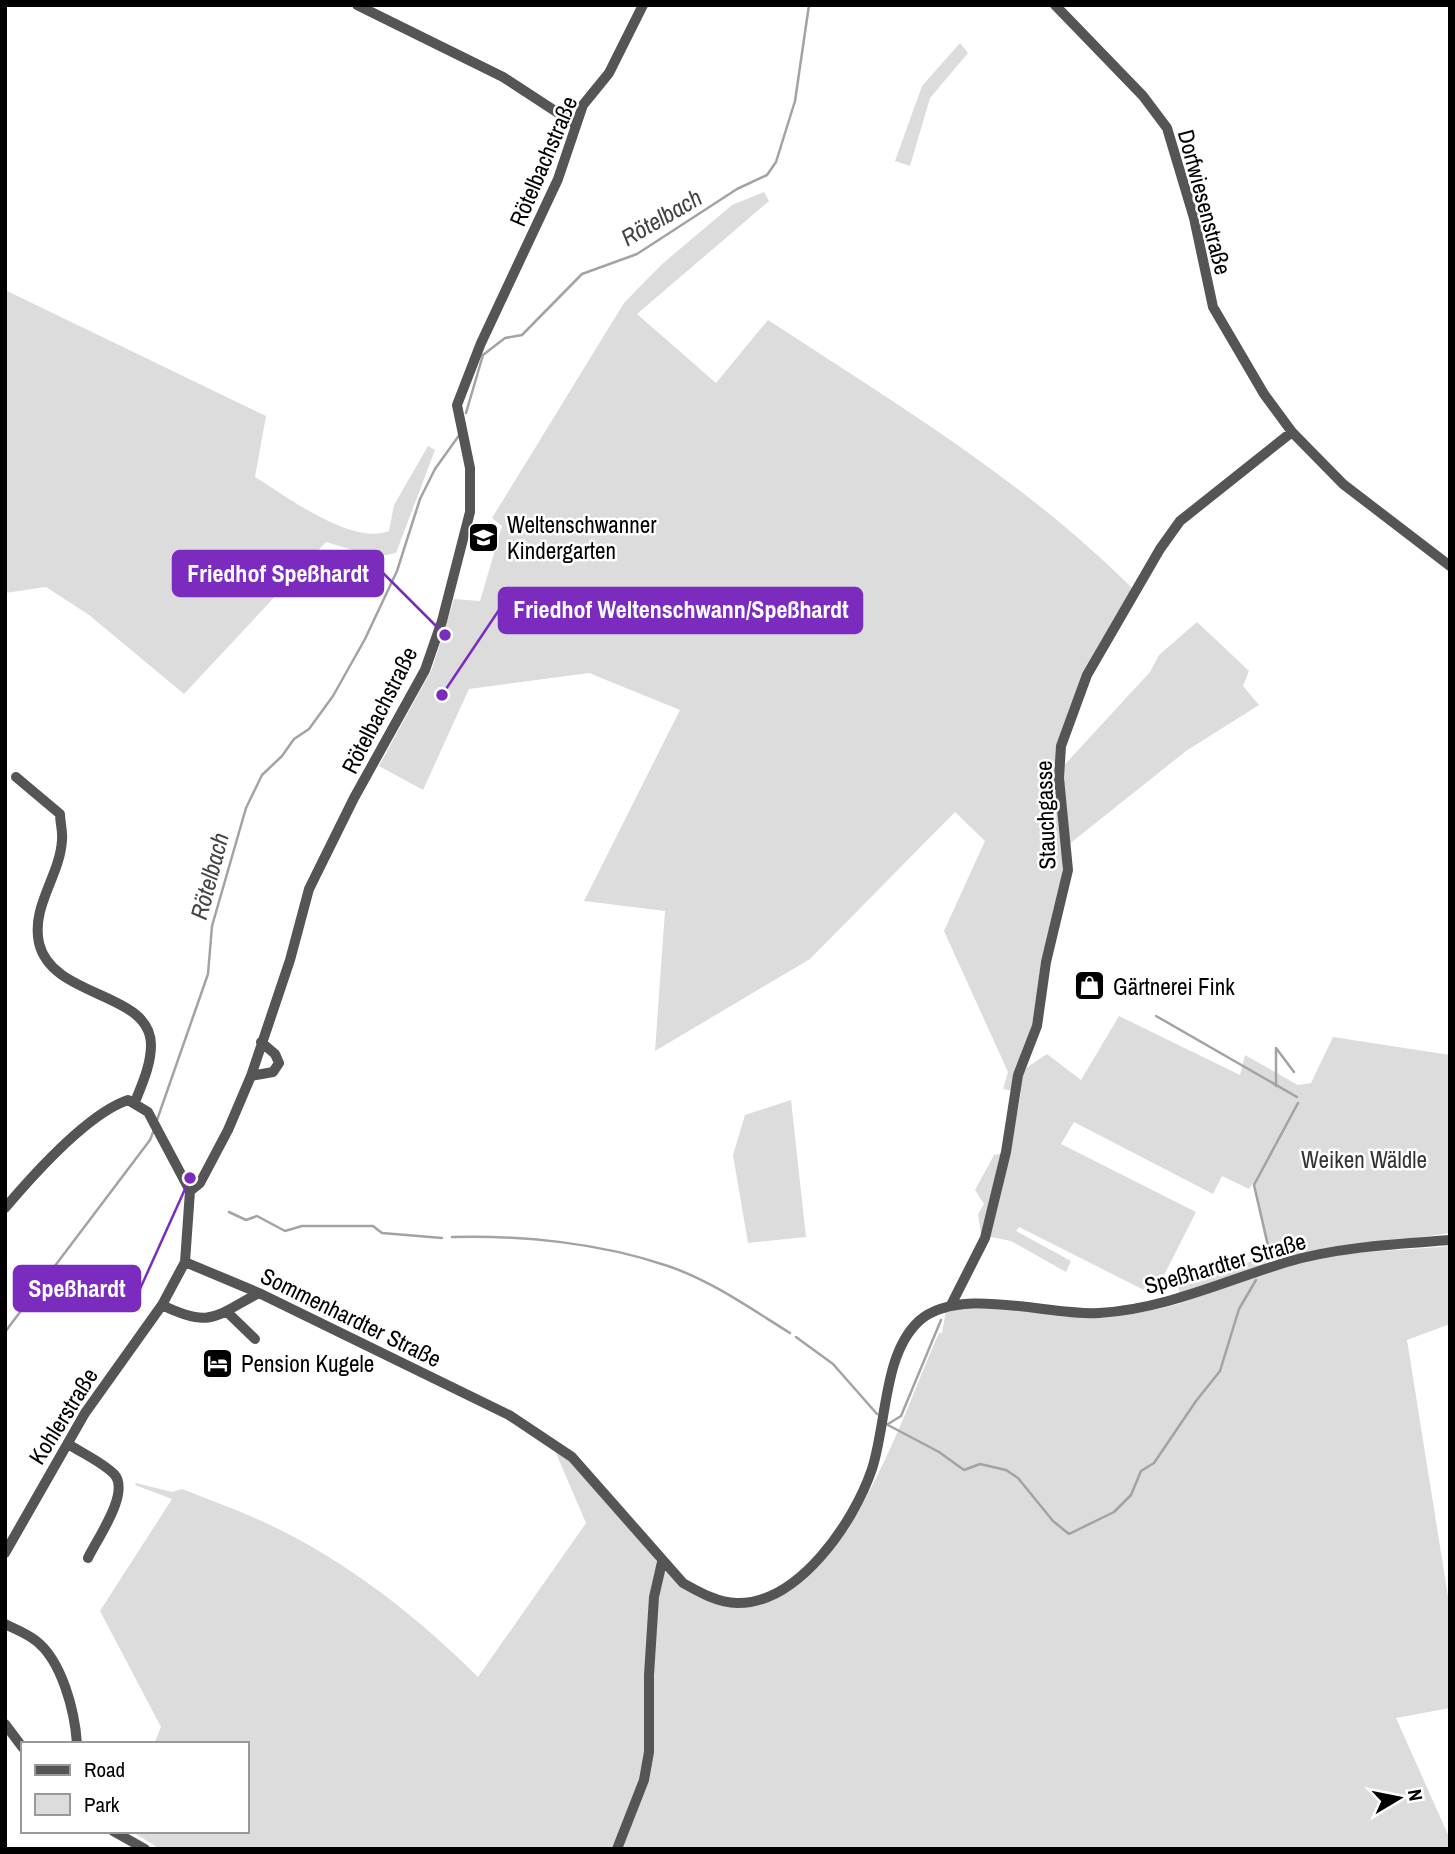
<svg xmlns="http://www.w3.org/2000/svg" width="1455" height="1854" viewBox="0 0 1455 1854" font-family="'Archivo Narrow',sans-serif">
	<rect width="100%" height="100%" fill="#fff"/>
	<path fill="#dcdcdc" d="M960 43 968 53 930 98 910 166 895 161 922 86Z
		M764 192 769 201 637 314 716 383 768 320C895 403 1025 481 1133 589L1085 674 1057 773 1150 672 1159 655 1197 622 1249 671 1243 686 1259 705 1186 751 1063 849 1062 885 1041 961 1026 1068 1047 1054 1081 1080 1119 1016 1240 1075 1245 1055 1298 1085 1311 1083 1333 1037 1450 1055V1233L1278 1258 1266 1244 1253 1183 1249 1189 1222 1176 1213 1194 1074 1122 1061 1144 1196 1212 1154 1295 1019 1227 1016 1231 1071 1261 1066 1272 1011 1241 981 1235 978 1214 984 1204 975 1190 994 1155 1010 1152 1021 1092 1003 1089 1008 1072 944 931 985 841 955 812 810 959 655 1051 665 911 584 901 680 710 589 673 469 689 423 790 379 766 432 669 454 599 480 601 502 526 492 518 624 303 661 265 732 205Z
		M5 290 266 416 255 477C286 496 352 546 389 531L394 505 428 446 435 450 396 553 376 557 326 542 184 694 89 615 46 587 5 593Z
		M791 1100 806 1237 748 1243 733 1155 745 1115Z
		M1450 1246V1324L1407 1340 1450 1609V1708L1396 1718 1450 1839V1849H160L131 1831H247V1744H154L161 1727 100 1611 172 1499 135 1485 136 1483 172 1492 182 1489C207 1499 233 1508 257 1519 339 1555 415 1614 478 1677L586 1523 553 1446C571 1463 591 1479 607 1498 631 1526 650 1559 679 1583 688 1590 703 1593 713 1598 832 1648 904 1408 939 1333H942L946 1310C1014 1304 1080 1321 1148 1311 1192 1304 1233 1281 1275 1268 1330 1251 1393 1251 1450 1246Z
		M1264 1257 1266 1264 1180 1295 1178 1286Z"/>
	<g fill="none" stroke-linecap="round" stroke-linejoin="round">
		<path stroke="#a3a3a3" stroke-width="2.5" d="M466 413 483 355 505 338 522 335 582 274 637 254 737 189 767 175 776 162 795 101 809 5
			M1156 1016 1297 1097
			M1276 1086V1048L1294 1072
			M157 1120 208 974 212 926 246 808 262 775 282 756 294 739 309 729 333 696 365 639 397 571 420 499 435 469 460 434
			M229 1212 246 1220 257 1216 285 1231 302 1226H373L382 1233 442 1238
			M452 1237C522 1235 601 1243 668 1266 712 1281 751 1309 790 1333
			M1270 1254 1254 1185 1298 1103
			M5 1332 150 1140 154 1130
			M796 1337 833 1364 877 1414
			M886 1424 939 1452 964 1470 980 1464 1006 1470 1018 1478 1053 1521 1069 1534 1114 1512 1131 1495 1141 1471 1154 1463 1196 1401 1220 1371 1239 1309 1256 1280
			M888 1424 901 1416 941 1320"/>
		<path stroke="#555" stroke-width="10" d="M357 5 503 77 575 124
			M1055 5 1143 96 1167 128 1194 218 1213 307 1264 394 1292 432 1343 484 1450 566
			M16 777 60 814C60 822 63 832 62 840 60 876 31 906 39 943 52 999 151 991 151 1045 151 1065 142 1084 135 1102
			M251 1076 273 1072 279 1063 275 1054 261 1042
			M190 1191 200 1183 228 1130 251 1076 290 960 309 889 354 798 425 670 442 621 470 512V468L457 405 481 343 558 179 583 105 609 73 643 5
			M5 1208C33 1175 87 1114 128 1100L148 1112 190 1191 185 1262 162 1305 85 1413 5 1553
			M185 1262 259 1293 509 1415 572 1457 683 1583C699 1592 718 1603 737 1603 799 1604 854 1522 872 1469 887 1423 883 1354 919 1321 959 1285 1049 1316 1099 1313 1166 1309 1224 1281 1287 1262 1338 1247 1397 1244 1450 1240
			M162 1305C211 1329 215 1316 259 1293
			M951 1305 985 1238 1006 1152 1018 1075 1037 1026 1046 962 1068 870 1059 778 1061 746 1087 675 1160 549 1180 521 1292 432
			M226 1311 255 1339
			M68 1444C82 1453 102 1462 114 1474 131 1492 97 1539 88 1558
			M5 1624C15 1629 26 1633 35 1640 62 1660 75 1712 77 1744
			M5 1724 23 1748
			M113 1831 145 1849
			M617 1849 644 1780 649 1752V1675L654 1597 662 1562"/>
	</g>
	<defs>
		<symbol id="school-square" viewBox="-11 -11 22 22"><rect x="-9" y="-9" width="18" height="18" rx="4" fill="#000" stroke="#fff"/><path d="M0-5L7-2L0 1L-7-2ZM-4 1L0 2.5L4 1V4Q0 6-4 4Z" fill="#fff"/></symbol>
		<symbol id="shop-square" viewBox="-11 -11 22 22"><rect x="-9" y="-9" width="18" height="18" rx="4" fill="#000" stroke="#fff"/><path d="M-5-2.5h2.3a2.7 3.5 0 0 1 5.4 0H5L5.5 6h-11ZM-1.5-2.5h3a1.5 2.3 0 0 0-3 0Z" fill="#fff"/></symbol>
		<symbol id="hotel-square" viewBox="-11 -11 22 22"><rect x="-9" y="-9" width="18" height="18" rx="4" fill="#000" stroke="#fff"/><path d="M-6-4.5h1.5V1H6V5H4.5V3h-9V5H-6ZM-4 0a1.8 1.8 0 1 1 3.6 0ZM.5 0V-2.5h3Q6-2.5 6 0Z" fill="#fff"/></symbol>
	</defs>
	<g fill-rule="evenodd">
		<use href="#school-square" x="466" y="520" width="35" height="35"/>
		<use href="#shop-square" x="1072" y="968" width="35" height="35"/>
		<use href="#hotel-square" x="200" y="1346" width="35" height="35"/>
	</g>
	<g text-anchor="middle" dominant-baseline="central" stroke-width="5" stroke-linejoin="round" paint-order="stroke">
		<g font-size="23" fill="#000" stroke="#fff">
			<text transform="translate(543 161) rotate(-67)">Rötelbachstraße</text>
			<text transform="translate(1205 202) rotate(75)">Dorfwiesenstraße</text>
			<text transform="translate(379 710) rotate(-63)">Rötelbachstraße</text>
			<text transform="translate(1045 815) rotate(-92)">Stauchgasse</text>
			<text transform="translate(1225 1263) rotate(-16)">Speßhardter Straße</text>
			<text transform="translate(351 1317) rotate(26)">Sommenhardter Straße</text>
			<text transform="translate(63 1416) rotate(-58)">Kohlerstraße</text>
		</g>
		<g font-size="23" fill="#000" stroke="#fff" text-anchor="start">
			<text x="507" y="524">Weltenschwanner<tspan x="507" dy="26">Kindergarten</tspan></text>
			<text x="1113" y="986">Gärtnerei Fink</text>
			<text x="241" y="1363">Pension Kugele</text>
		</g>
		<g font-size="23" fill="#333" stroke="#fff">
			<text x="1364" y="1159">Weiken Wäldle</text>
		</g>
		<g font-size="24" font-style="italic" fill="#444" stroke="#fff">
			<text transform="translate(661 217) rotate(-30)">Rötelbach</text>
			<text transform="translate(209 876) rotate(-75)">Rötelbach</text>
		</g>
	</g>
	<path fill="none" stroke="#7b2cbf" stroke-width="2.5" d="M445 635L383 573M442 695L499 610M190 1178L140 1289"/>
	<g fill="#7b2cbf" stroke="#fff" stroke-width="2.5">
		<circle cx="445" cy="635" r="7"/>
		<circle cx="442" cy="695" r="7"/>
		<circle cx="190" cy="1178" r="7"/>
	</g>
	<g fill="#7b2cbf" stroke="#7b2cbf" stroke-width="2.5">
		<rect x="173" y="551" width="210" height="45" rx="7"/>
		<rect x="499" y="588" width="363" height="45" rx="7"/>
		<rect x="14" y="1266" width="126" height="45" rx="7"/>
	</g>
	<g font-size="24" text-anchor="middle" font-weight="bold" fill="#fff">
		<text x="278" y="582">Friedhof Speßhardt</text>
		<text x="681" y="618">Friedhof Weltenschwann/Speßhardt</text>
		<text x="77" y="1297">Speßhardt</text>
	</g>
	<rect width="1455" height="1854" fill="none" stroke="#000000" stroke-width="14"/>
	<rect x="21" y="1742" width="228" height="91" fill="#ffffff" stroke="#999999" stroke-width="2"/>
	<rect x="35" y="1765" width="35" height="10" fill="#555555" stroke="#999999" stroke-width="2"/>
	<text x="84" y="1777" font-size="21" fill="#000000">Road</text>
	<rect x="35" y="1794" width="35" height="21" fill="#dcdcdc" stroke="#999999" stroke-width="2"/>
	<text x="84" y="1812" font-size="21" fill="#000000">Park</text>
	<g transform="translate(1399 1798) rotate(80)" stroke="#ffffff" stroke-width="5" paint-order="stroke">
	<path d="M0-5L12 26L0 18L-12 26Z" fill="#000000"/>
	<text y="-10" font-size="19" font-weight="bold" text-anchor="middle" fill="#000000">N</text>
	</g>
</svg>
